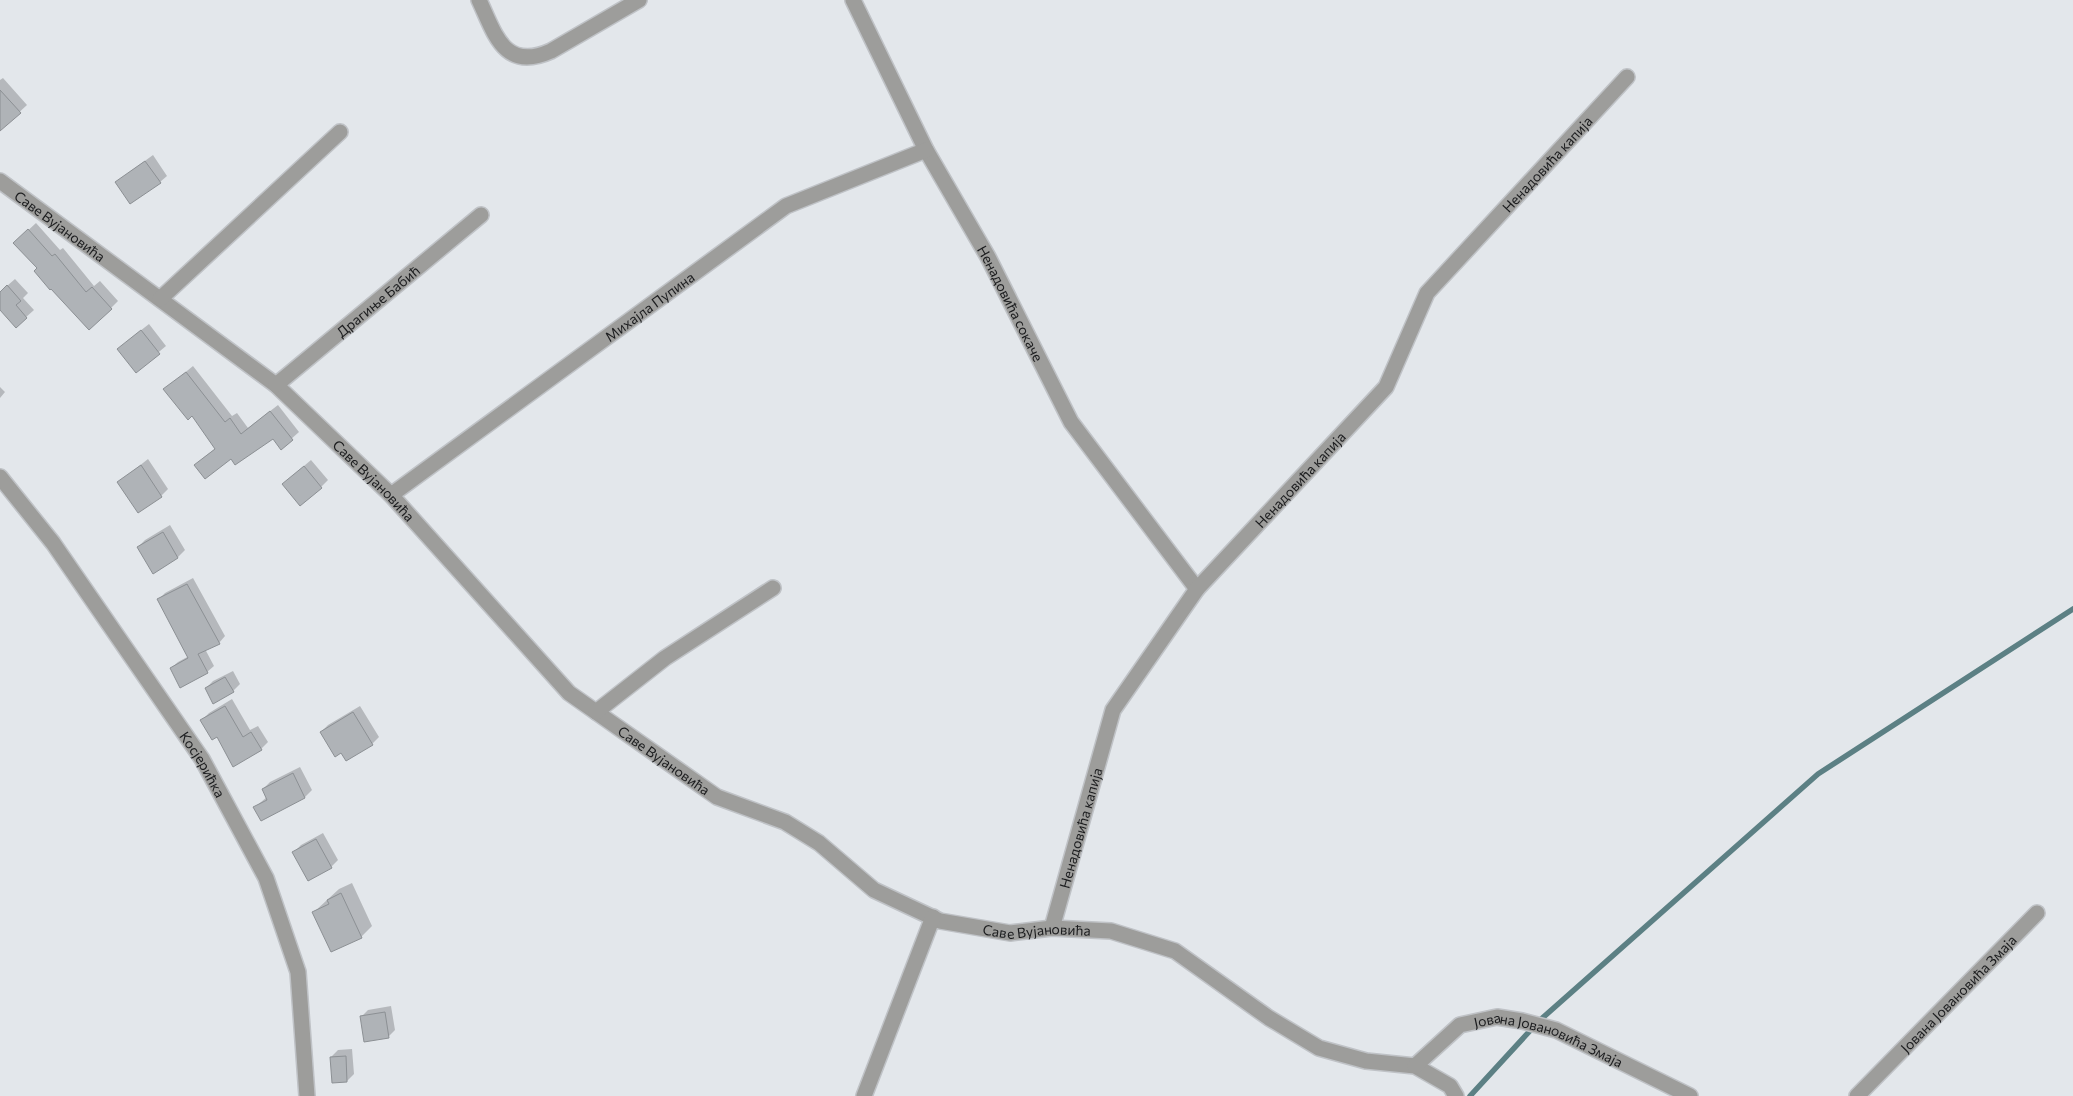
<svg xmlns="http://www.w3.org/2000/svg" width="2073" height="1096" viewBox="0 0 2073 1096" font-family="Commissioner,sans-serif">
	<rect width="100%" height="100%" fill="#e3e7eb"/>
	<path fill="#0003" d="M3 78 27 105 0 130V80Z
		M153 155 167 176 160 182H116Z
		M36 223 60 250 63 248 94 286 100 281 118 301 111 308 38 268 22 236Z
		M15 279 28 293 23 298 34 310 16 326 0 308V292Z
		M149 324 166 346 136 371 126 342Z
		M193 366 232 416 237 413 248 428 278 405 299 432 281 448 273 438 232 457 203 458 216 448 193 414 165 389Z
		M0 387 5 392 0 398Z
		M148 459 168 489 161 496 119 482Z
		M311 460 328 480 321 487 291 477Z
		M170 525 185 550 178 557 153 572 138 547 145 540Z
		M193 578 225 636 219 643 205 649 214 666 207 672 171 668 178 662 189 656 159 599 165 593Z
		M233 671 240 684 233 691 206 688 213 681Z
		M232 699 250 730 258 726 268 742 261 749 217 735 202 720 209 713Z
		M360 706 379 737 372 744 347 759 342 751 321 732 328 725Z
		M300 767 312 790 305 797 261 819 255 807 267 797 263 789 270 782Z
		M323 833 338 860 331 867 294 852 301 845Z
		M352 883 372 926 361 937 314 912 339 889Z
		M391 1006 395 1030 388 1037 361 1017 368 1010Z
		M352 1049 354 1074 347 1081 331 1057 338 1050Z"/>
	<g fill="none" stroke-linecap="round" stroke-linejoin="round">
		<path stroke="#5c8084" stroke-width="5.5" d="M1470 1096 1539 1021 1818 774 2073 609"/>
	</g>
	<path fill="#afb3b7" stroke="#8c9094" d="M0 90 21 113 0 131Z
		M145 161 161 183 130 204 115 182Z
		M28 229 52 256 55 254 86 292 92 287 112 309 89 330 51 289 50 290 34 271 37 268 13 243Z
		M7 285 21 301 16 305 27 318 16 328 0 310V292Z
		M141 330 160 354 136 373 117 349Z
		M186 372 225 422 230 418 241 434 270 411 293 440 281 450 273 439 235 465 231 459 205 479 194 465 215 449 192 416 188 420 163 389Z
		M141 465 162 497 138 513 117 482Z
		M304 466 322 488 300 506 282 484Z
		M163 532 178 558 153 574 137 547Z
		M187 584 220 644 198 654 208 673 180 688 170 668 188 658 157 599Z
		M225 677 234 692 213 704 205 688Z
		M225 706 243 737 251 732 262 750 233 767 217 737 212 740 200 720Z
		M353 712 373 745 346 761 341 753 335 757 320 732Z
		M293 773 305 798 261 821 253 807 267 800 262 789Z
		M316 839 332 868 308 881 292 852Z
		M341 893 362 938 331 952 312 912 329 904 327 900Z
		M385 1012 389 1038 364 1042 360 1016Z
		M346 1056 347 1082 332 1083 330 1057Z"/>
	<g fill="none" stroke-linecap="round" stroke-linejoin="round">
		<defs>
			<g id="minor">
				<path d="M479 0C495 34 504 72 551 51L639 0"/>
				<path id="s1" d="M853 0 926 150 988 257 1071 422 1197 589"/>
				<path id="s2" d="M0 181 276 385 391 495 569 693 717 797 785 822 819 843 874 890 940 921 1010 933 1052 928 1111 931 1175 951 1269 1018 1319 1048 1366 1061 1415 1066 1450 1086 1456 1096"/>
				<path d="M160 299 340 132"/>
				<path id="s3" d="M276 385 481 215"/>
				<path id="s4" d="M0 477 53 543 202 759 266 878 298 972 307 1096"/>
				<path id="s5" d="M391 495 786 206 926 150"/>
				<path d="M596 712 665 658 773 588"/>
				<path id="s6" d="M1052 928 1113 710 1197 589 1386 387 1427 293 1627 77"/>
				<path id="s7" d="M1415 1066 1460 1025 1497 1017 1522 1021 1556 1030 1690 1096"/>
				<path d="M864 1096 933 917"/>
				<path id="s8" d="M1857 1096 2037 913"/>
			</g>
		</defs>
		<use href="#minor" stroke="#bfc2c6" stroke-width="18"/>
		<use href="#minor" stroke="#9d9d9b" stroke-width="15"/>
	</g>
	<g text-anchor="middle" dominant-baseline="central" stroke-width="4" stroke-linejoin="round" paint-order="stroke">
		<g font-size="14" fill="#1b1c1e" stroke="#e3e7eb">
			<text stroke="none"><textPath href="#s6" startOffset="929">Ненадовића капија</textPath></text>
			<text stroke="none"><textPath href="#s2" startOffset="75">Саве Вујановића</textPath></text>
			<text stroke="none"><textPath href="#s3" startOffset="132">Драгиње Бабић</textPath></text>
			<text stroke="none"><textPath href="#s1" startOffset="342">Ненадовића сокаче</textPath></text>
			<text stroke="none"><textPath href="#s5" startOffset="320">Михајла Пупина</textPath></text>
			<text stroke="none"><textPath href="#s6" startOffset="524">Ненадовића капија</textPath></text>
			<text stroke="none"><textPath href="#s2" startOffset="480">Саве Вујановића</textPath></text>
			<text stroke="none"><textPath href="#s2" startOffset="885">Саве Вујановића</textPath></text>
			<text stroke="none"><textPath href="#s4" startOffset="352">Косјерићка</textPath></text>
			<text stroke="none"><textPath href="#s6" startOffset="104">Ненадовића капија</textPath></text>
			<text stroke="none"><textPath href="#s2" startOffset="1305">Саве Вујановића</textPath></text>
			<text stroke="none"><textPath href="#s8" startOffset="144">Јована Јовановића Змаја</textPath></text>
			<text stroke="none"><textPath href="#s7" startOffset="154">Јована Јовановића Змаја</textPath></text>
		</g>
	</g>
</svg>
